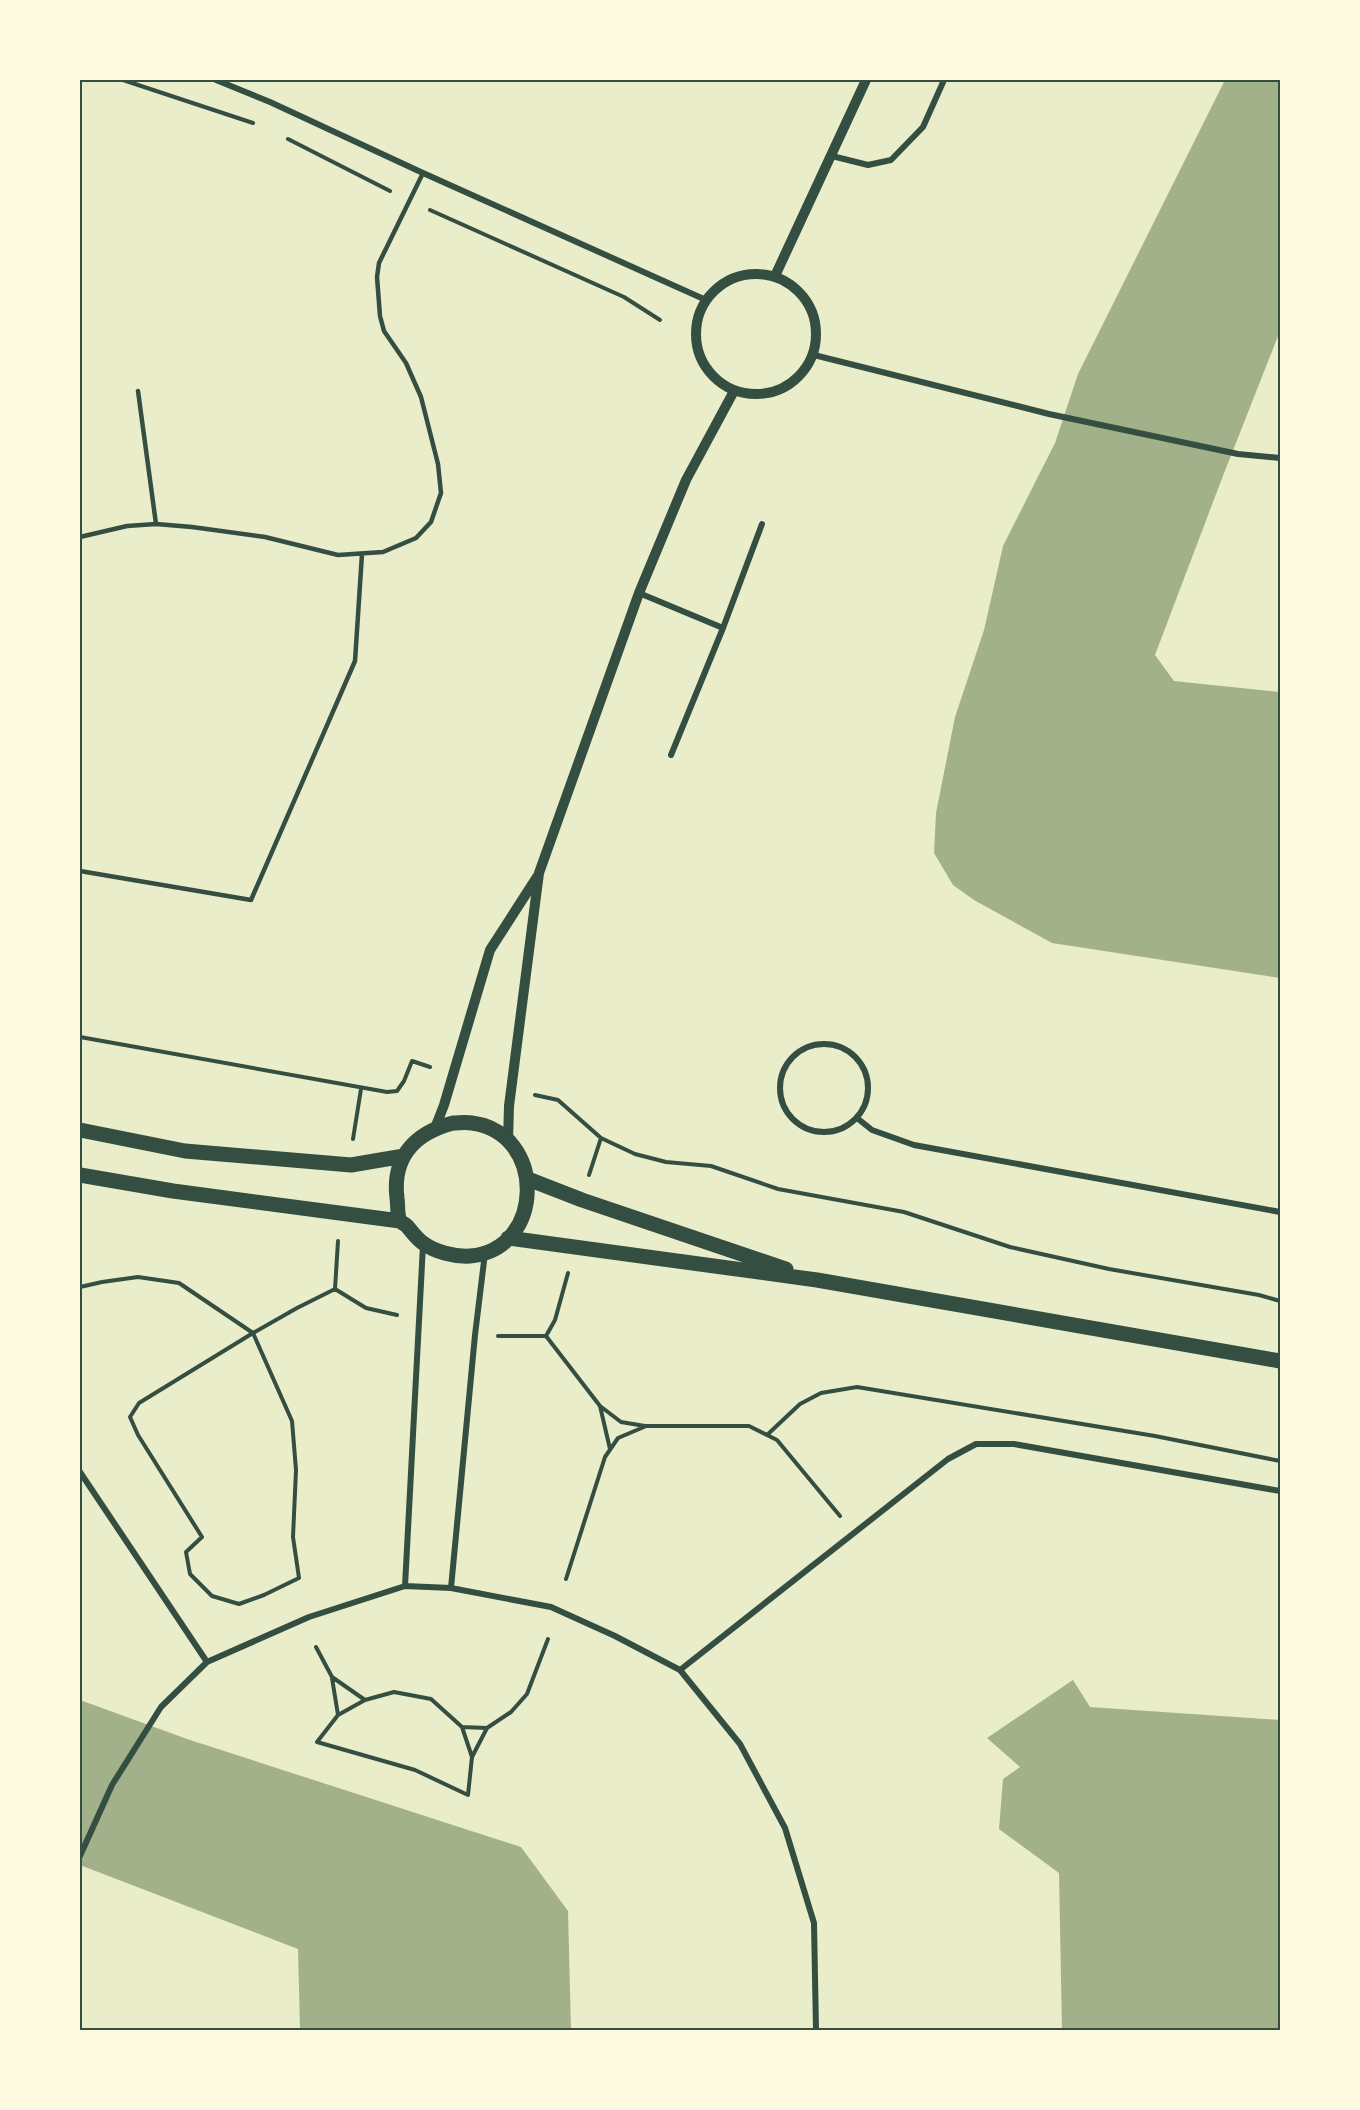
<svg xmlns="http://www.w3.org/2000/svg" width="1360" height="2110" viewBox="0 0 1360 2110" font-family="Arial,sans-serif">
	<rect width="100%" height="100%" fill="#e9edc9"/>
	<path fill="#a3b18a" d="M1225 80H1280V331L1221 481 1155 655 1174 681 1280 692V978L1052 943 974 900 953 885 934 853 936 813 955 717 984 630 1003 546 1055 443 1078 374Z
		M1073 1680 1090 1707 1280 1720V2030H1062L1059 1873 999 1829 1003 1779 1020 1767 987 1738Z
		M80 1700 187 1739 521 1847 568 1911 571 2030H300L298 1949 80 1865Z"/>
	<g fill="none" stroke-linecap="round" stroke-linejoin="round">
		<path stroke="#344e41" stroke-width="4" d="M123 80 253 123
			M288 139 390 191
			M430 210 624 297 660 320
			M80 1037 387 1092 397 1091 404 1081 412 1061 430 1067
			M535 1095 558 1100 601 1138 635 1154 666 1162 711 1166 778 1189 904 1212 1010 1247 1109 1269 1259 1295 1280 1301
			M353 1139 361 1089
			M589 1175 601 1138
			M80 1287 102 1282 138 1277 179 1283 253 1333 297 1308 335 1289 338 1241
			M335 1289 366 1308 397 1315
			M253 1333 292 1421 296 1470 293 1537 299 1578 264 1595 239 1604 212 1596 190 1574 186 1552 202 1537 138 1435 130 1417 139 1403Z
			M498 1336H546L555 1320 568 1273
			M546 1336 600 1406 621 1422 645 1426H749L777 1440 840 1516
			M600 1406 610 1449
			M767 1435 800 1404 821 1393 857 1387 1155 1436 1280 1461
			M566 1579 605 1457 618 1438 644 1427
			M316 1647 332 1677 365 1700
			M332 1678 338 1715
			M462 1727 472 1757
			M487 1728 462 1727 431 1699 394 1692 365 1700 338 1715 317 1742 415 1770 468 1795 472 1757 487 1728 511 1712 527 1694 548 1639"/>
		<path stroke="#344e41" stroke-width="4.5" d="M138 391 156 524
			M80 537 127 526 156 524 192 527 265 537 338 555 383 552 416 538 431 522 441 493 438 464 421 397 406 363 384 331 380 316 377 277 379 263 423 173
			M80 871 251 900 355 661 362 554"/>
		<path stroke="#344e41" stroke-width="6" d="M216 80 270 102 423 173 706 300
			M832 156 868 165 891 160 923 127 944 80
			M814 355 1049 414 1238 454 1280 458
			M639 593 723 628
			M671 755 723 628 762 524
			M780 1088a44 44 0 1 1 88 0a44 44 0 1 1-88 0Z
			M857 1118 872 1130 914 1145 1280 1212
			M80 1472 207 1662
			M405 1586 423 1245
			M451 1588 475 1335 485 1253
			M680 1670 948 1459 976 1444H1014L1280 1491
			M80 1856 112 1785 161 1707 207 1662 309 1617 405 1586 451 1588 551 1607 615 1636 680 1670 740 1744 785 1828 814 1923 816 2030"/>
		<path stroke="#344e41" stroke-width="10" d="M696 334a60 60 0 1 1 120 0a60 60 0 1 1-120 0Z
			M775 276 866 80
			M435 1128 444 1105 490 950 537 877
			M508 1141 509 1106 539 873 639 593 686 480 734 391"/>
		<path stroke="#344e41" stroke-width="15" d="M453 1123C459 1123 466 1122 472 1123 547 1133 545 1250 470 1256 455 1257 435 1252 423 1243 417 1239 412 1232 407 1226 405 1224 402 1223 400 1221 397 1216 398 1204 397 1198 392 1157 415 1133 453 1123Z
			M80 1130 185 1151 351 1165 404 1156
			M80 1175 173 1191 400 1221
			M528 1179 582 1200 786 1269
			M508 1238 817 1280 1280 1361"/>
	</g>
	<rect width="1360" height="2110" fill="none" stroke="#fefae0" stroke-width="162"/>
	<rect x="81" y="81" width="1198" height="1948" fill="none" stroke="#344e41" stroke-width="2"/>
</svg>
